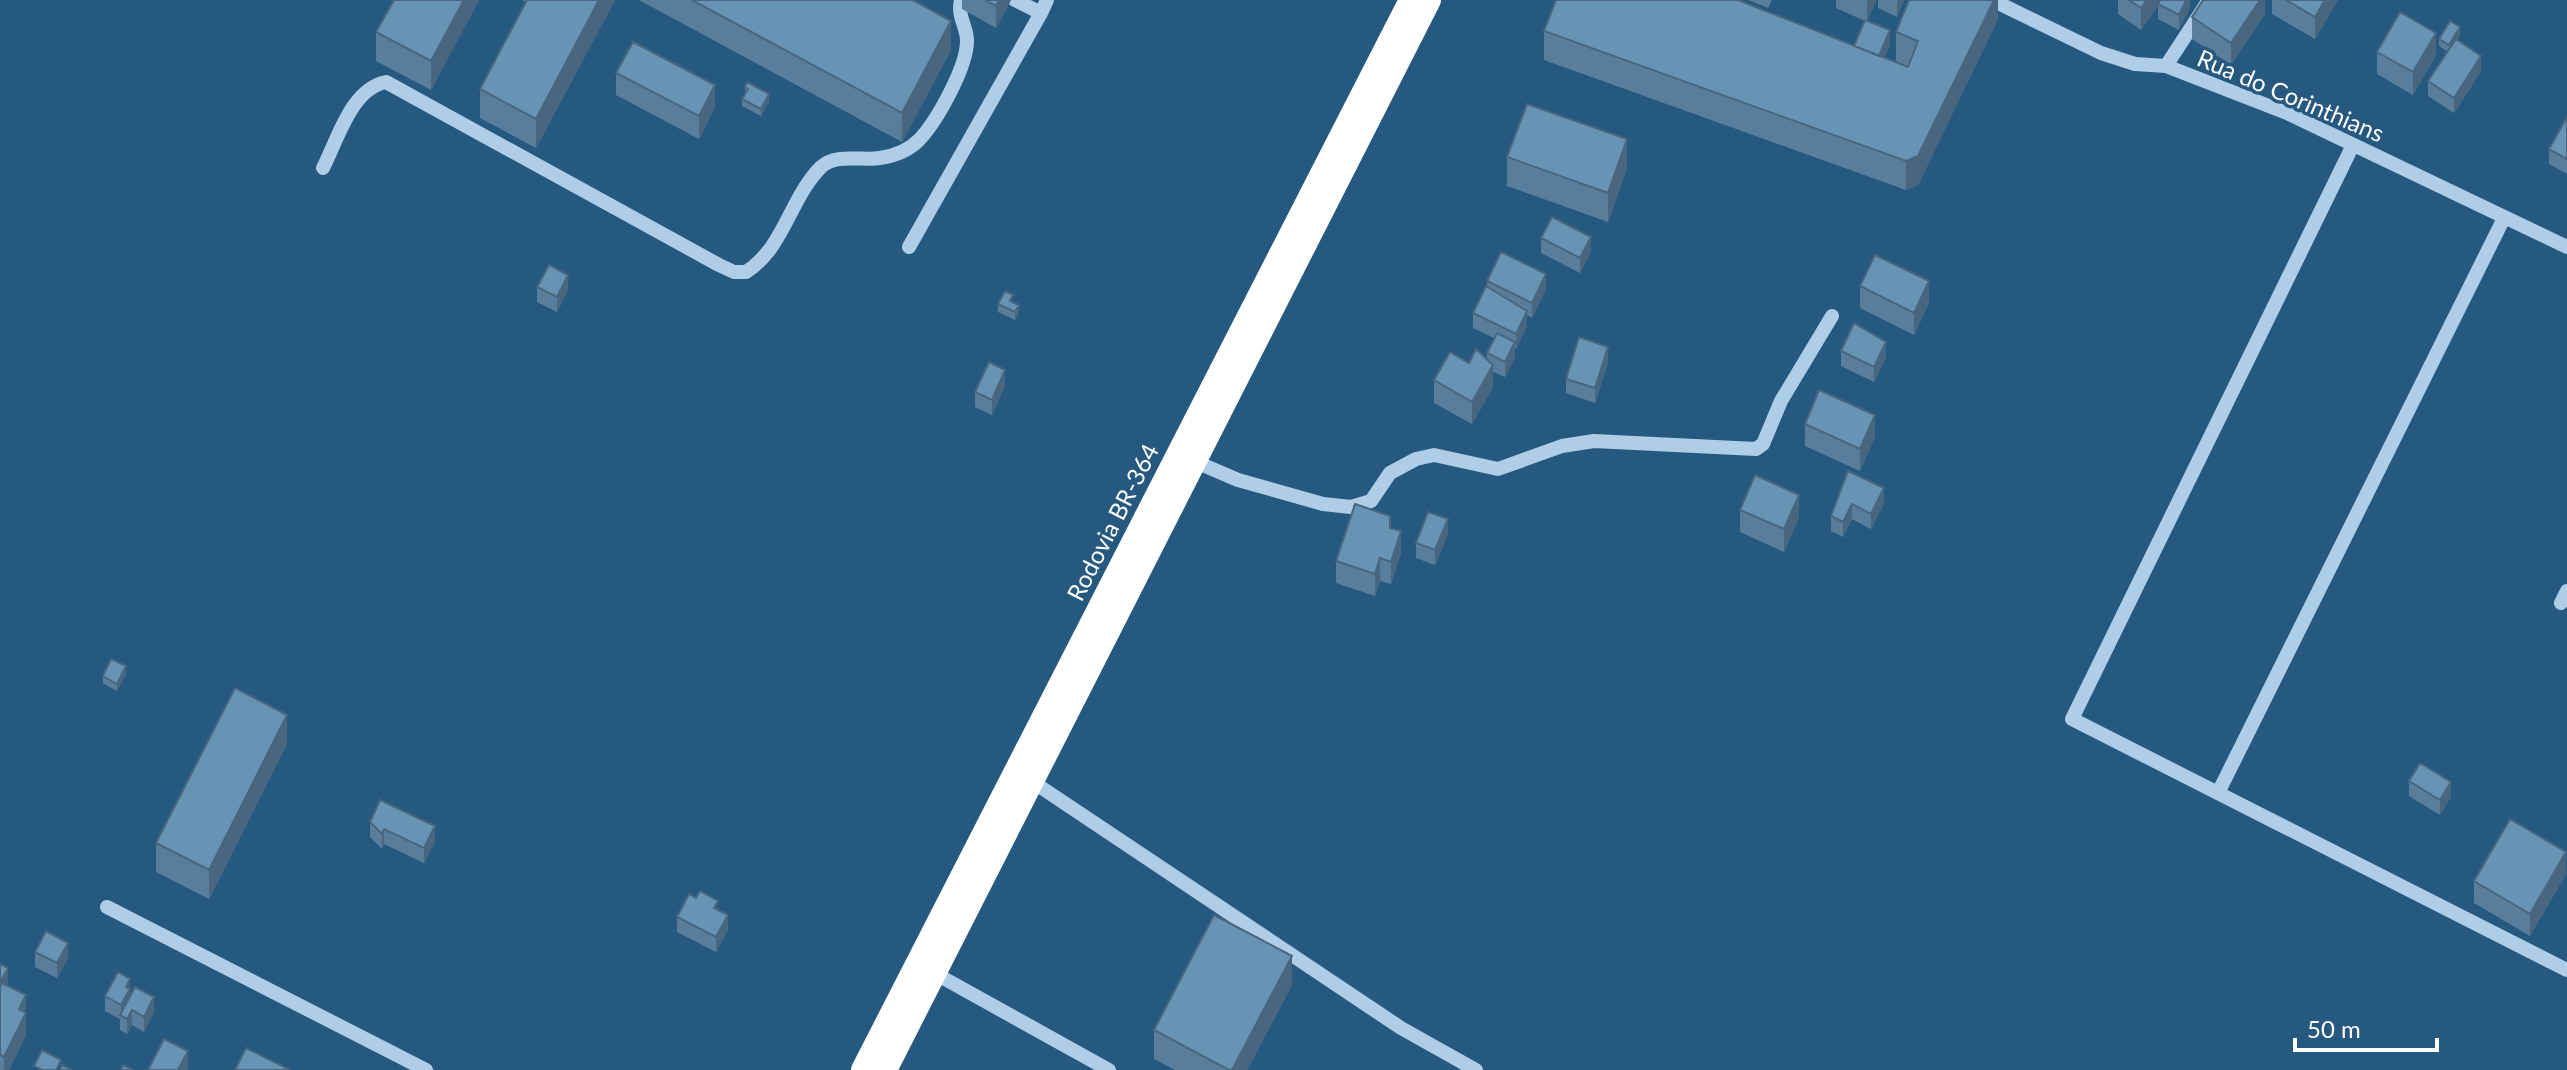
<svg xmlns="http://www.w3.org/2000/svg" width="2567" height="1070" viewBox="0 0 2567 1070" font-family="Lato,sans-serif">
	<rect width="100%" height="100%" fill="#265980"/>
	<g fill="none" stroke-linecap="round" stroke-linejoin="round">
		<path stroke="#adcee6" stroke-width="14" d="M1015 0 1041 13 1047 0
			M1992 0 2101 53 2135 64 2166 66 2287 113 2567 247
			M2166 66 2209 0
			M2353 145 2072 719 2567 970
			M323 168C338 139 351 89 386 82L719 265 734 272H746C784 248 790 198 821 167 836 153 861 161 880 158 894 156 909 150 919 140 937 121 967 67 967 41 967 26 957 17 961 0
			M909 247 1041 13
			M1196 462 1238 480 1323 504 1351 507 1371 501 1390 473 1416 459 1434 455 1498 469 1562 446 1594 441 1756 449 1763 444 1781 401 1832 316
			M2561 603 2567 591
			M1033 782 1401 1028 1476 1070
			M2218 793 2504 218
			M107 907 426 1070
			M936 974 1109 1070"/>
		<path stroke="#fff" stroke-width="24" d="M863 1070 1411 0
			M885 1070 1429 0"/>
	</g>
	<path fill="#597e9c" d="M479 0 431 90 376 61V32Z
		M522 0H615L536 148 480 118V89L526 2Z
		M639 0H913L951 50 902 142Z
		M962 0H1011L996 28 962 9Z
		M1748 0H1772L1768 8Z
		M1836 0H1876L1867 21 1890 45 1884 58 1908 67 1896 61V32L1998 0V19L1918 185 1906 190 1544 60V31L1854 46 1865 21 1836 8Z
		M1878 0H1904L1897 17 1878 8Z
		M2118 0H2190V7L2179 30 2158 19V6L2141 30 2118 14Z
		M2265 0V14L2231 65 2192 39V17Z
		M2272 0H2338L2315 39 2272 14Z
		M2460 35 2457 40 2481 71 2454 113 2428 96V81L2448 52 2439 46V39Z
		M2377 52 2436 55 2413 95 2377 74Z
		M616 73 715 107 699 139 616 95Z
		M745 87 769 101 761 116 742 106V99L745 94Z
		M2567 117V174L2549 164V149Z
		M1507 157 1627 168 1608 222 1507 186Z
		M1541 238 1591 252 1580 273 1541 253Z
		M1487 281 1546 289 1532 318 1527 315V326L1516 349 1515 348V357L1505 377 1493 372V387L1472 424 1434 403V380L1469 363 1487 359V353L1494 338 1473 328V313L1487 286Z
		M1860 286 1929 303 1914 335 1860 308Z
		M537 287 568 290 557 312 537 302Z
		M1013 302 1019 313 1015 320 998 312V304Z
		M1841 351 1886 357 1874 382 1841 366Z
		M1608 362 1595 403 1566 393V379Z
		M1005 385 992 415 975 407V392Z
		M1805 424 1875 437 1860 471 1805 446Z
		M1848 471 1884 503 1871 529 1852 519 1843 537 1831 531V516Z
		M1740 510 1799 517 1784 552 1740 532Z
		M1390 528 1401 553 1391 584 1380 581 1375 596 1336 583V561Z
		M1448 534 1435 565 1416 558V543Z
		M126 674 117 691 103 683V676Z
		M287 744 209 899 156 872V843Z
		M2409 781 2451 797 2440 815 2409 796Z
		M370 822 435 841 424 863 384 844 382 849 370 837Z
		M2566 874 2530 936 2474 903V881Z
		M718 910 728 930 716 952 677 932V917Z
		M35 952 68 958 57 978 35 967Z
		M0 964 8 983 7 985 26 995V1035L9 1070H0Z
		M130 979V996L154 1012 144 1032 132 1025 127 1034 120 1030V1019L105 1011V996Z
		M1292 985 1247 1070H1175L1154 1059V1030Z"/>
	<path fill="#48677f" d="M464 0H479L431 90V61Z
		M599 0H615L536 148V119Z
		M999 0H1011L996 28V6Z
		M1867 0H1876L1867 21Z
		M1898 0H1904L1897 17V2Z
		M1994 0H1998V19L1918 185 1906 190V161Z
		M2147 0H2162L2141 30V8Z
		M2186 0H2190V7L2179 30V15Z
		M2260 0H2265V14L2231 65V43Z
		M2325 0H2338L2315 39V17Z
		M951 21V50L902 142V113Z
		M2460 27V35L2449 52V45Z
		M1890 30V45L1877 75V60Z
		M2436 33V55L2413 95V72Z
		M2481 56V71L2454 113V98Z
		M715 85V107L699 139V116Z
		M769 94V101L761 116V109Z
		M1627 139V168L1608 222V193Z
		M1591 237V252L1580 273V258Z
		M1546 274V289L1532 318V303Z
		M568 275V290L557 312V297Z
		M1929 281V303L1914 335V313Z
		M1019 305V313L1015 320V312Z
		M1527 311V326L1516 349V334Z
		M1515 342V357L1505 377V362Z
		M1886 342V357L1874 382V367Z
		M1608 347V362L1595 403V388Z
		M1493 365V387L1472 424V402Z
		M1005 370V385L992 415V400Z
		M1875 415V437L1860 471V449Z
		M1884 488V503L1871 529V514Z
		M1799 495V517L1784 552V529Z
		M1852 504V519L1843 537V522Z
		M1448 519V534L1435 565V550Z
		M1401 531V553L1391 584V562Z
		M1380 558V581L1375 596V574Z
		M126 666V674L117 691V684Z
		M287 715V744L209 899V870Z
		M2451 782V797L2440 815V800Z
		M435 826V841L424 863V848Z
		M384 829V844L382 849V834Z
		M2566 852V874L2530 936V914Z
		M728 915V930L716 952V937Z
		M68 943V958L57 978V963Z
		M1292 956V985L1247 1070H1232Z
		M8 968V983L0 998V983Z
		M130 979V1004L121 1016V1005L126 987Z
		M26 995V1035L9 1070H4V1057L19 1009Z
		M154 997V1012L144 1032V1017Z
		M132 1010V1025L127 1034V1019Z
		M188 1051V1070H178Z"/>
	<path fill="#6793b5" stroke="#48677f" stroke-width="2" d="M394 0H464L431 61 376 32Z
		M527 0H599L536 119 480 89Z
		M692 0H913L951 21 902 113Z
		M985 0H999L996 6Z
		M1556 0H1738L1908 67 1918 41 1896 32 1909 0H1994L1918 156 1906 161 1544 31Z
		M2129 0H2147L2141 8Z
		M2160 0H2186L2179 15 2158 4Z
		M2203 0H2260L2231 43 2192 17Z
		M2286 0H2325L2315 17Z
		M2400 12 2436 33 2413 72 2377 52Z
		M1865 20 1890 30 1879 56 1854 46Z
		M2450 21 2460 27 2449 45 2439 39Z
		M2456 39 2481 56 2454 98 2428 81Z
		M633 42 715 85 699 116 616 73Z
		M747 82 769 94 761 109 742 99 748 89 745 87Z
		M1527 104 1627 139 1608 193 1507 157Z
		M2567 117V159L2549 149Z
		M1552 217 1591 237 1580 258 1541 238Z
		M1501 252 1546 274 1532 303 1487 281Z
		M1875 255 1929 281 1914 313 1860 286Z
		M549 265 568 275 557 297 537 287Z
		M1486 286 1527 311 1516 334 1473 313Z
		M1005 291 1013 295 1010 301 1019 305 1015 312 998 304Z
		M1854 323 1886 342 1874 367 1841 351Z
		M1497 333 1515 342 1505 362 1487 353Z
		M1579 337 1608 347 1595 388 1566 379Z
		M1476 349 1493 365 1472 402 1434 380 1450 352 1469 363Z
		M989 362 1005 370 992 400 975 392Z
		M1819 390 1875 415 1860 449 1805 424Z
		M1848 471 1884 488 1871 514 1852 504 1843 522 1831 516Z
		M1755 475 1799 495 1784 529 1740 510Z
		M1355 504 1390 516V528L1401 531 1391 562 1380 558 1375 574 1336 561Z
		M1428 512 1448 519 1435 550 1416 543Z
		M111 659 126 666 117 684 103 676Z
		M235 688 287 715 209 870 156 843Z
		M2420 763 2451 782 2440 800 2409 781Z
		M380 800 435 826 424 848 384 829 382 834 370 822Z
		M2510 819 2566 852 2530 914 2474 881Z
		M700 891 718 901 714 908 728 915 716 937 677 917 689 894 696 898Z
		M1214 915 1292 956 1232 1070H1229L1154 1030Z
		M46 931 68 943 57 963 35 952Z
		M0 964 8 968 0 983Z
		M118 972 130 979 126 987 130 989 121 1005 105 996Z
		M2 983 26 995 19 1009 26 1013 4 1057 0 1055V987Z
		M135 987 154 997 144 1017 132 1010 127 1019 120 1015Z
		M164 1039 188 1051 178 1070H148Z
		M246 1048 290 1070H235Z
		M42 1050 61 1060 56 1070H42L34 1066Z
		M62 1065 72 1070H60Z
		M123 1065 133 1070H121Z"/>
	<g text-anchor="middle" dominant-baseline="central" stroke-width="7" stroke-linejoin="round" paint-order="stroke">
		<g font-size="24" fill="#fff" stroke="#265980">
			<text transform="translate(2291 95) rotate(23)">Rua do Corinthians</text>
			<text transform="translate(1112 522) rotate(-63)">Rodovia BR-364</text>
		</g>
	</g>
	<path d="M2295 1038v12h142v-12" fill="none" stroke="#ffffff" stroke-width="4"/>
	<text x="2307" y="1038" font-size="24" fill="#ffffff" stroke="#265980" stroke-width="6" paint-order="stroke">50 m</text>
</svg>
